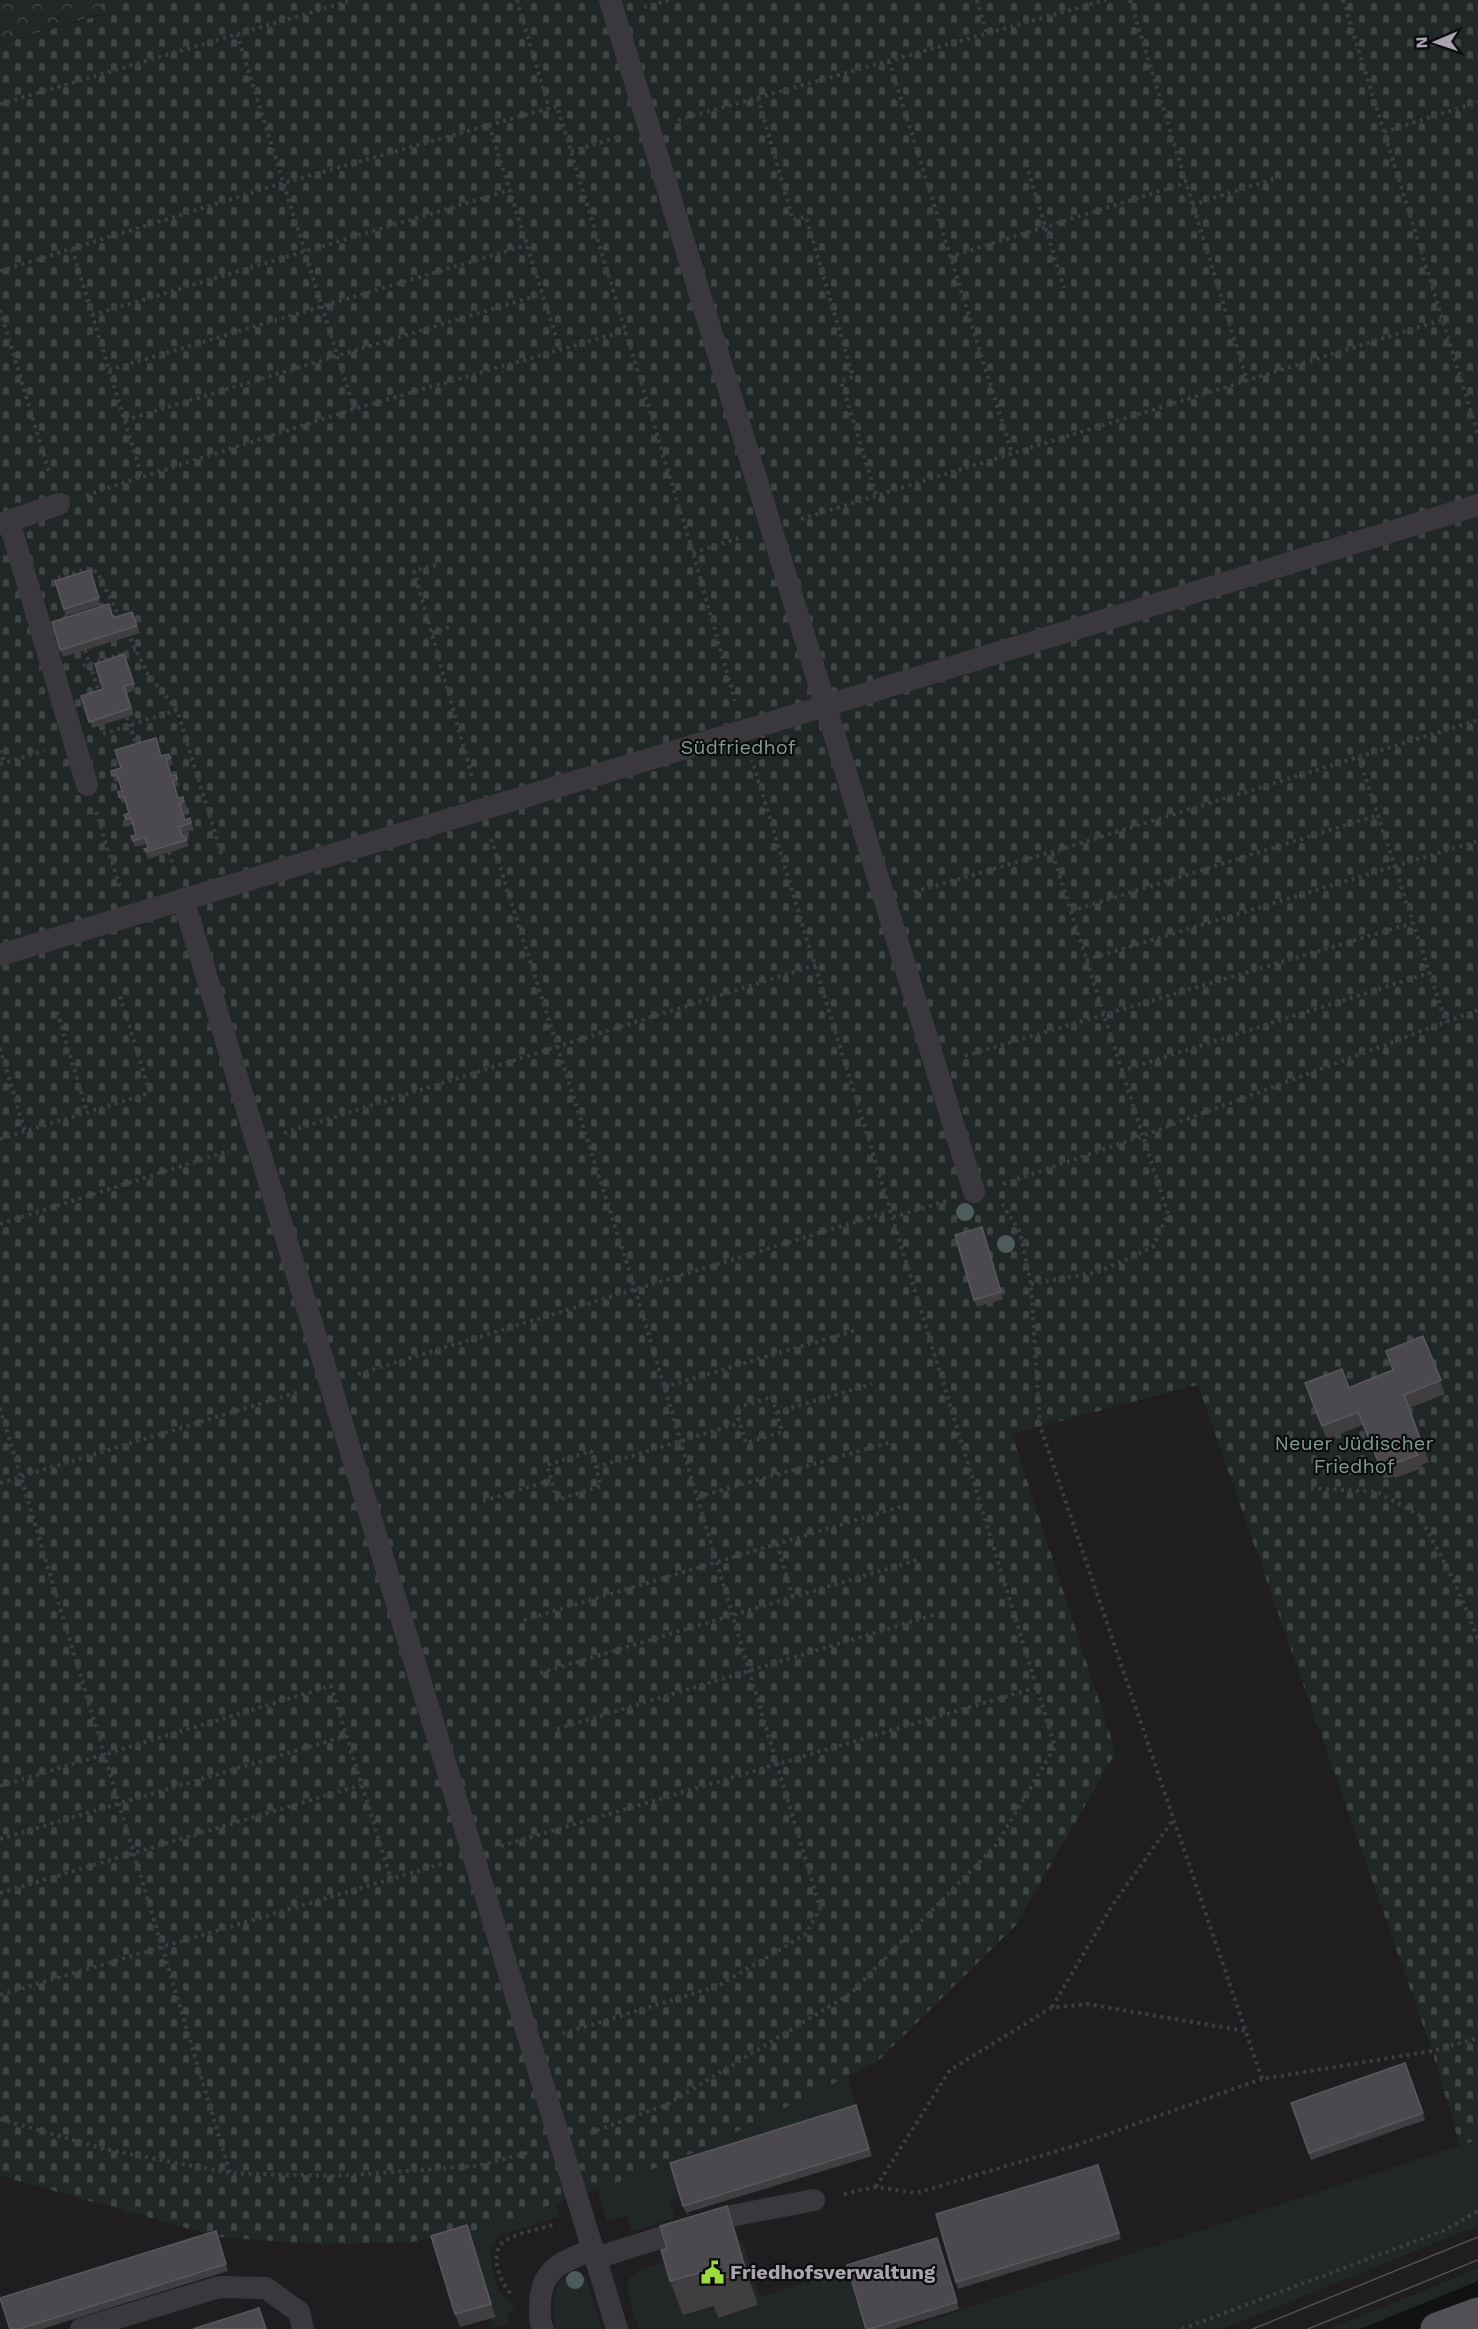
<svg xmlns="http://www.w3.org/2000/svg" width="1478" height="2329" viewBox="0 0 1478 2329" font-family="'Work Sans',sans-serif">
	<defs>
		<pattern id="forest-crowns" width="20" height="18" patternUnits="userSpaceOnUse" patternTransform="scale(1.5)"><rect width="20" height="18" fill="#202726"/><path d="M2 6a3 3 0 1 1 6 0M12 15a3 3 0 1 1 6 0" fill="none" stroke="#3e4343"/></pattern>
		<pattern id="cemetery-stones" width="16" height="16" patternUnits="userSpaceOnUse" patternTransform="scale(1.5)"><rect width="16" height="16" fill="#202726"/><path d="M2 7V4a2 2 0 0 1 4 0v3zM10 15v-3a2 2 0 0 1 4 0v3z" fill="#3e4343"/></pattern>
	</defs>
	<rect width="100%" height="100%" fill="#121112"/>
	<path fill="#1f1d1f" d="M1199 1385 1432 2051 1460 2146 905 2329H0V2176L218 2237 323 2245 412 2242 474 2231 608 2186 696 2152 877 2062 1116 1752 1012 1434Z
		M1478 2226V2268L1328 2329H1223Z"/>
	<path fill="#202726" d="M848 2076 858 2112 670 2202 675 2218 632 2232 627 2216 607 2222 597 2189 696 2152Z
		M1478 2139V2226L1223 2329H903Z
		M555 2202 560 2217 498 2236 490 2249 493 2270 499 2292 517 2310 507 2313 510 2323 493 2328 490 2318 495 2316 472 2239 433 2238 474 2231Z
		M743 2239 760 2297 849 2269 867 2329H639C622 2276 617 2275 673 2260L683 2315 715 2306 718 2318 758 2306 739 2240Z
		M1478 2268V2281L1360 2329H1328Z
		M576 2272 586 2277 602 2329H556C553 2314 550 2290 563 2278 566 2276 572 2274 576 2272Z"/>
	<path fill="url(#forest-crowns)" d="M0 0H101L105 13 0 44Z"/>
	<path fill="url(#cemetery-stones)" d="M101 0H1478V2139L1460 2146 1432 2051 1198 1385 1012 1434 1116 1752 1016 1925 877 2062 696 2152 608 2186 474 2231 412 2242 323 2245 218 2237 0 2176V44L104 14Z"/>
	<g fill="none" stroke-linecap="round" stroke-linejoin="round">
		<path stroke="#3f3d43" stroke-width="4" stroke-dasharray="3 4.5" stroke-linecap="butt" d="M517 0 549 108
			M977 0 987 34
			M1130 0 1247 381
			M1343 0 1478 434
			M644 7 670 0
			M237 34 354 409
			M889 61 1012 453
			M758 98 793 220 806 217 853 377 841 381 876 495
			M0 104 353 0
			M678 120 1106 0
			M489 125 560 349
			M1384 132 1478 102
			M571 151 619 137
			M1026 164 1064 288
			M1192 205 1285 175
			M72 249 142 477
			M949 257 1186 183
			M0 271 283 183 557 106 693 553 735 701
			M0 310 50 475
			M92 315 510 190
			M109 370 527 245
			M125 420 542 294
			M86 495 354 409 625 331
			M801 519 1442 320
			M693 553 742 537
			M436 565 414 571 473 780
			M58 578 87 569 97 572 121 620
			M127 632 147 673 177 710
			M432 633 452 626
			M85 650 100 695
			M83 666 137 649
			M127 717 137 747
			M103 734 177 710 222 856
			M0 750 4 763
			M1359 758 1446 1023
			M0 764 44 751
			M96 812 120 887
			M491 839 635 1289 820 1908 806 1934 718 1986 558 2035
			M169 852 175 872
			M914 892 1052 852 1478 720
			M1071 911 1378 815
			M1086 960 1478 841
			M57 1012 87 1112
			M0 1048 25 1132
			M965 1056 1413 923
			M1121 1071 1429 973
			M284 1133 816 965
			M0 1139 150 1093 119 993
			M1003 1184 1142 1136 1478 1010
			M1002 1204 1020 1232 1031 1284 1040 1426 1262 2079 1432 2051 1478 2038
			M893 1217 947 1201
			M0 1224 229 1151
			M1031 1284 1098 1272 1153 1247 1168 1214 1052 852
			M358 1374 891 1211
			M664 1387 856 1330
			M772 1397 782 1432 746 1443 735 1408Z
			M0 1408 230 2173
			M777 1412 872 1384
			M591 1451 601 1486 557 1500 547 1465Z
			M596 1467 740 1423
			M0 1483 302 1391
			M1311 1488 1377 1492 1419 1515 1455 1583 1478 1639
			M698 1497 891 1442
			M483 1501 552 1480
			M777 1544 793 1598
			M524 1620 903 1506
			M540 1673 920 1559
			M557 1729 937 1614
			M0 1786 331 1686 391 1879
			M0 1839 346 1736
			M501 1846 1038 1687
			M0 1893 361 1785
			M0 1995 445 1863
			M1052 2007 1112 1906 1173 1820
			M0 2119 104 2149 230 2173 335 2176 477 2166 531 2152
			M590 2133 666 2105 850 1994 996 1845 1055 1747 752 760
			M876 2187 950 2070 1051 2008 1087 2004 1246 2031
			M844 2194 876 2187 916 2193 1077 2145 1262 2079
			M510 2293C499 2280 487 2249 508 2239 522 2232 539 2229 553 2225
			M1182 2329 1445 2230 1478 2211"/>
		<path stroke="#3a383c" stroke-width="22" d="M610 0 974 1192
			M9 521 87 785
			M0 524 59 504
			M183 899 617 2329
			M0 955 825 706 1478 505
			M596 2258 726 2217 814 2200
			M81 2329 219 2287 266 2288 299 2312 303 2329
			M543 2329C539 2322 540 2314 540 2306 540 2269 563 2260 594 2250"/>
		<path stroke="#524f56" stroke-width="33" d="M1437 2329 1478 2314"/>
		<path stroke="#534f56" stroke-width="1.5" d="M1253 2329 1478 2237
			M1308 2329 1478 2260"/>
	</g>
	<g fill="#4d5c5a">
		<circle cx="965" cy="1212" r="9"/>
		<circle cx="1006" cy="1244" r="9"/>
		<circle cx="575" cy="2280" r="9"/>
	</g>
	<path fill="#403e41" d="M90 570 101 605 66 616 55 581Z
		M132 612 140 633 63 657 60 650 114 618Z
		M124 654 136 690 127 693 134 715 92 728 81 696 103 689Z
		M169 754 173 764 169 766 172 776 176 775 179 786 175 787 178 798 183 797 187 808 182 809 185 820 190 818 194 830 182 833 183 837H185L189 846 148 859 144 849 148 848 147 844 135 847 131 836 136 835 133 824 128 826 124 815 129 813 126 802 122 803 119 797 122 791 119 781 115 782 111 771Z
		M982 1227 1003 1299 977 1307 974 1300Z
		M1423 1336 1445 1394 1409 1408 1429 1462 1421 1465 1422 1468 1395 1478 1394 1476 1384 1479 1363 1425 1327 1439 1309 1396 1349 1388 1393 1370 1386 1351Z
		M1405 2063 1425 2120 1311 2160 1291 2103Z
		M856 2105 872 2156 686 2213 683 2206Z
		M1098 2165 1121 2239 958 2289 956 2282Z
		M727 2206 739 2240 758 2305 718 2318 714 2306 683 2315 670 2281 667 2248Z
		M218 2237 228 2271 42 2329H10Z
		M472 2238 496 2317 460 2327 455 2314Z
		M937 2238 959 2309 894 2329H866Z"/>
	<path fill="#292729" d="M727 2206 739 2240 758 2305 746 2271Z
		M467 2225 472 2238 496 2317 491 2304Z"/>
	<path fill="#4b494d" stroke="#5a575d" stroke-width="1.5" d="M90 570 99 598 64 609 55 581Z
		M109 604 113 618 132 612 137 626 60 650 52 622Z
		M124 654 134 684 124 686 131 708 89 722 81 696 103 689 95 664Z
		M156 738 161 756 169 754 171 758 166 759 171 776 176 775 177 779 173 781 178 798 183 797 184 801 179 803 185 820 190 818 191 823 179 827 183 837H185L187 840 146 852 144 849 148 848 145 837 133 841 131 836 136 835 131 818 126 819 124 815 129 813 124 796 119 797 118 792 122 791 117 774 112 776 111 771 121 768 115 750Z
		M982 1227 1001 1292 974 1300 955 1235Z
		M1423 1336 1441 1380 1404 1395 1424 1449 1416 1452 1418 1455 1390 1465V1463L1380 1466 1358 1412 1322 1426 1305 1383 1342 1369 1349 1388 1358 1384 1393 1370 1386 1351Z
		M1405 2063 1423 2113 1309 2153 1291 2103Z
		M856 2105 869 2149 683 2206 670 2163Z
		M1098 2165 1119 2233 956 2282 936 2214Z
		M727 2206 746 2271 706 2284 702 2272 670 2281 661 2250 667 2248 660 2226Z
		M467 2225 491 2304 455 2314 431 2236Z
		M216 2231 226 2264 19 2329H10L0 2298Z
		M937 2238 957 2302 870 2329H866L847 2265Z
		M259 2308 266 2329H193Z"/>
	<defs>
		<symbol id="civic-bare" viewBox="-9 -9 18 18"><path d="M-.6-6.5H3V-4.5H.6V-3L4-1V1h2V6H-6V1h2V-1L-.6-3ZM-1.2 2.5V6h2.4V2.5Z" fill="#a0da42" stroke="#0d0c0d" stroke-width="2.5" paint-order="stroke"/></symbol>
	</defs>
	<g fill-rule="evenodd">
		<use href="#civic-bare" x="696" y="2256" width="33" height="33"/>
	</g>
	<g text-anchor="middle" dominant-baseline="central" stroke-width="4.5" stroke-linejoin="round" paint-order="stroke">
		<g font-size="20" fill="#7e9a94" stroke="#0d0c0d">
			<text x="738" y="747">Südfriedhof</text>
			<text x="1354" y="1443">Neuer Jüdischer<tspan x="1354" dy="23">Friedhof</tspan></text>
		</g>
		<g font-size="20" font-weight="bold" fill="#aaa4b1" stroke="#0d0c0d" text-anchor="start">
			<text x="730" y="2272">Friedhofsverwaltung</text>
		</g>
	</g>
	<g transform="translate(1436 42) rotate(268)" stroke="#0d0c0d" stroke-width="4.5" paint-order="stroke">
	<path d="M0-4.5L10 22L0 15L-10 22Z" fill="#aaa4b1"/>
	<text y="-9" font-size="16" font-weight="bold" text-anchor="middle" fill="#aaa4b1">N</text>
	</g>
</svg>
